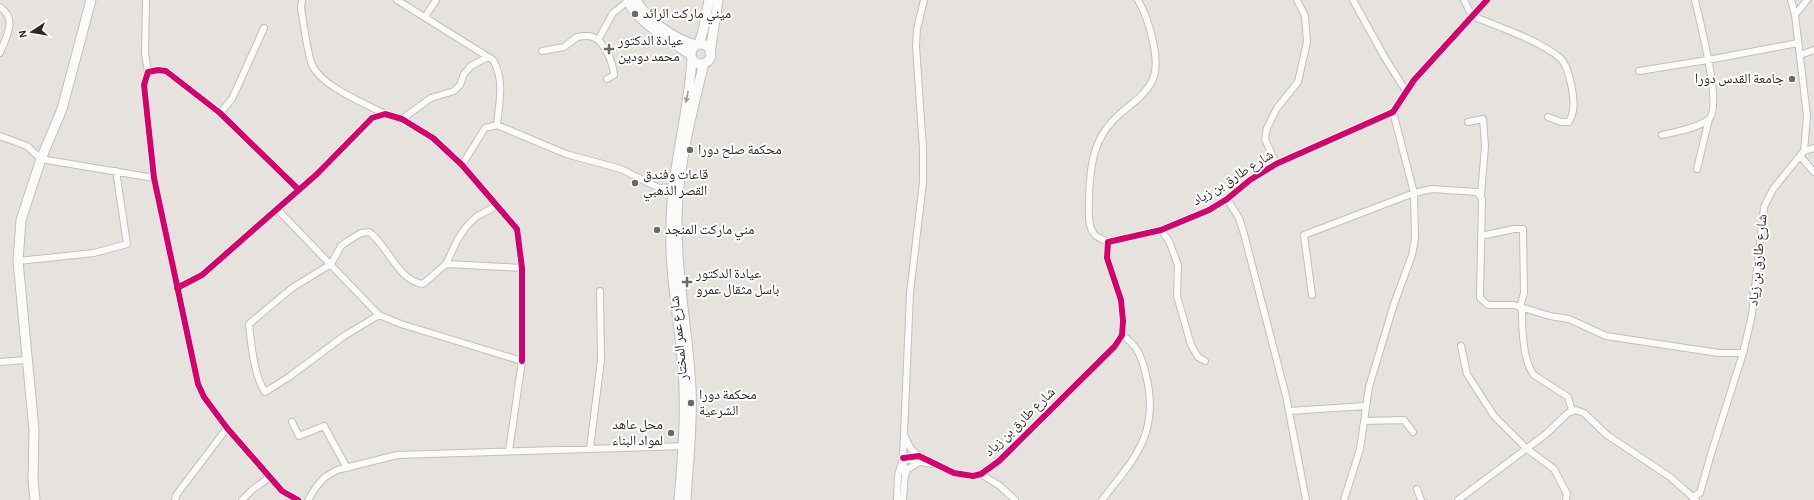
<svg xmlns="http://www.w3.org/2000/svg" width="1814" height="500" viewBox="0 0 1814 500" font-family="'Alegreya Sans','Noto Naskh Arabic',sans-serif">
	<rect width="100%" height="100%" fill="#e6e3df"/>
	<g fill="none" stroke-linecap="round" stroke-linejoin="round">
		<defs>
			<path id="street" d="M146 0 145 54 148 72
				M302 0 301 8C304 26 306 45 311 62 318 85 364 103 385 114
				M397 0 493 60C505 80 499 103 497 125
				M1353 0 1385 58 1406 91
				M1464 0 1472 16C1499 27 1539 40 1560 58 1568 65 1570 80 1572 89 1574 101 1575 111 1569 122H1561L1548 117
				M0 7C18 19 6 37 0 53
				M1795 15 1807 0
				M425 17 436 0
				M598 40 613 13 628 1
				M542 51 564 47 577 37C582 36 588 35 593 37 605 42 613 63 614 75L607 79
				M1800 55 1814 50
				M1639 71 1708 60 1798 43
				M220 113 232 99 264 28
				M402 119 431 98 454 91 460 85 464 74 471 66 488 57
				M1468 122 1483 119 1485 146 1481 195
				M1662 135C1675 132 1699 128 1709 119 1723 107 1699 19 1695 0
				M0 136 27 146 41 159 154 178
				M1804 151 1814 148
				M1800 156 1814 172
				M1276 164 1265 139 1267 128 1277 108 1298 82 1307 42 1305 16 1297 0
				M462 165 485 128 497 125 566 154 621 169 659 188 673 187
				M1697 169 1709 119
				M298 189 220 113 166 71 158 70 148 72 144 85 154 178 198 384 204 397 227 428 282 491 298 500
				M1227 199 1239 218 1244 234 1286 396 1306 500
				M278 210 379 315 401 324 522 361 509 451
				M1161 230 1169 241 1178 265 1177 296 1191 345 1198 357 1205 361
				M1481 236 1514 229H1523L1524 293 1520 307 1550 316 1569 319 1606 336 1719 353H1743
				M1108 242C1104 240 1098 238 1095 235 1087 227 1089 209 1089 199 1090 164 1093 136 1122 112 1134 102 1149 92 1154 76 1160 57 1148 17 1138 0
				M18 261 94 253 127 244 116 171
				M446 264 522 268
				M177 288 202 275 317 174 372 118 385 114 402 119 433 138 462 165 517 229 522 268V361
				M1312 295 1304 235 1414 193 1432 189 1477 192 1482 199 1480 298 1488 305H1514L1520 307 1522 311C1522 328 1523 362 1534 375L1568 397 1572 411
				M379 315 344 336 289 377 265 392C254 376 251 343 249 324L292 288 331 264 341 246 348 241 361 233 369 232C387 244 397 280 423 284L446 264 458 239 466 227 476 217 496 206
				M1461 346 1467 374 1494 416 1527 449 1554 469 1567 494 1566 500
				M0 362 26 360
				M1289 411 1366 406
				M1364 421 1404 420 1413 432
				M292 422 299 436 324 426 347 468
				M905 437 911 449 919 456
				M590 448 601 360 600 291
				M903 458 919 456 954 473 973 476 981 474 999 461 1115 346 1122 335 1123 321 1121 300 1107 258 1108 242 1161 230 1209 210 1227 199 1250 180 1276 164 1393 112 1414 80 1487 0
				M904 459 932 464
				M981 474 1000 486 1015 500
				M905 475 908 469 918 463
				M1417 489 1421 500
				M1692 497 1700 493 1711 454 1743 353 1752 315 1764 207 1773 189 1804 151 1807 116 1795 15 1791 0
				M175 500 177 494 227 428
				M242 500 252 490 270 477
				M308 500 316 487 325 477 337 470 397 455 686 446
				M897 500 898 475 902 462
				M903 500 905 475 903 458 910 293 923 182V149L916 46 917 29 924 0
				M1102 500C1136 457 1160 432 1146 375 1142 357 1137 345 1122 335
				M1344 500 1360 449 1369 387 1394 304 1412 255 1415 239 1414 193 1393 112
				M1458 500 1546 434 1568 413 1576 410 1584 413 1607 435 1670 477 1696 500"/>
			<path id="secondary" d="M628 0C634 20 674 43 691 55
				M636 0C647 20 674 39 696 45
				M699 44 703 31 709 0
				M691 54a10 10 0 1 1 20 0a10 10 0 1 1-20 0Z
				M710 53 718 0
				M35 500 33 480 34 430 18 261 21 220 41 159 62 109 91 0
				M679 500C683 453 687 405 682 358 678 313 669 268 671 223 672 167 689 113 692 58
				M686 500C688 463 693 425 691 388 688 331 676 275 677 217 678 165 692 112 704 63"/>
		</defs>
		<use href="#street" stroke="#c1bfc0" stroke-width="8"/>
		<use href="#secondary" stroke="#c1bfc0" stroke-width="11"/>
		<use href="#street" stroke="#fbfbfa" stroke-width="6"/>
		<use href="#secondary" stroke="#fbfbfa" stroke-width="9"/>
		<defs>
			<path id="cycleway" d="M298 189 220 113 166 71 158 70 148 72 144 85 154 178 198 384 204 397 227 428 282 491 298 500
				M177 288 202 275 317 174 372 118 385 114 402 119 433 138 462 165 517 229 522 268V361
				M903 458 919 456 954 473 973 476 981 474 999 461 1115 346 1122 335 1123 321 1121 300 1107 258 1108 242 1161 230 1209 210 1227 199 1250 180 1276 164 1393 112 1414 80 1487 0"/>
		</defs>
		<use href="#cycleway" stroke="#fff" stroke-width="8"/>
		<use href="#cycleway" stroke="#d6006c" stroke-width="6"/>
	</g>
	<defs><path id="oneway-solid" d="M-6-.8H1V-3.2L6.5 0L1 3.2V.8H-6Z"/></defs>
	<use fill="#9c9c9c" href="#oneway-solid" transform="translate(687 97) rotate(101)"/>
	<g fill="#6b6a69" stroke="#fff" stroke-width="1.5">
		<circle cx="635" cy="14" r="4"/>
		<path d="M607 43h4v4h4v4h-4v4h-4v-4h-4v-4h4z"/>
		<circle cx="1792" cy="79" r="4"/>
		<circle cx="690" cy="150" r="4"/>
		<circle cx="635" cy="183" r="4"/>
		<circle cx="657" cy="230" r="4"/>
		<path d="M685 276h4v4h4v4h-4v4h-4v-4h-4v-4h4z"/>
		<circle cx="691" cy="403" r="4"/>
		<circle cx="671" cy="433" r="4"/>
	</g>
	<g text-anchor="middle" dominant-baseline="central" stroke-width="4" stroke-linejoin="round" paint-order="stroke">
		<g font-size="14" fill="#292929" stroke="#fff" text-anchor="start">
			<text x="643" y="14">ميني ماركت الرائد</text>
			<text x="618" y="41">عيادة الدكتور<tspan x="618" dy="16">محمد دودين</tspan></text>
			<text x="1784" y="79" text-anchor="end">جامعة القدس دورا</text>
			<text x="698" y="150">محكمة صلح دورا</text>
			<text x="643" y="175">قاعات وفندق<tspan x="643" dy="16">القصر الذهبي</tspan></text>
			<text x="665" y="230">مني ماركت المنجد</text>
			<text x="696" y="274">عيادة الدكتور<tspan x="696" dy="16">باسل مثقال عمرو</tspan></text>
			<text x="699" y="395">محكمة دورا<tspan x="699" dy="16">الشرعية</tspan></text>
			<text x="663" y="425" text-anchor="end">محل عاهد<tspan x="663" dy="16">لمواد البناء</tspan></text>
		</g>
		<g font-size="14" fill="#292929" stroke="#fff">
			<text transform="translate(1233 178) rotate(-32)">شارع طارق بن زياد</text>
			<text transform="translate(1758 260) rotate(-84)">شارع طارق بن زياد</text>
			<text transform="translate(679 338) rotate(-96)">شارع عمر المختار</text>
			<text transform="translate(1020 422) rotate(-44)">شارع طارق بن زياد</text>
		</g>
	</g>
	<g transform="translate(32 32) rotate(258)" stroke="#ffffff" stroke-width="3" paint-order="stroke">
	<path d="M0-3L7 15L0 10L-7 15Z" fill="#292929"/>
	<text y="-6" font-size="11" font-weight="bold" text-anchor="middle" fill="#292929">N</text>
	</g>
</svg>
